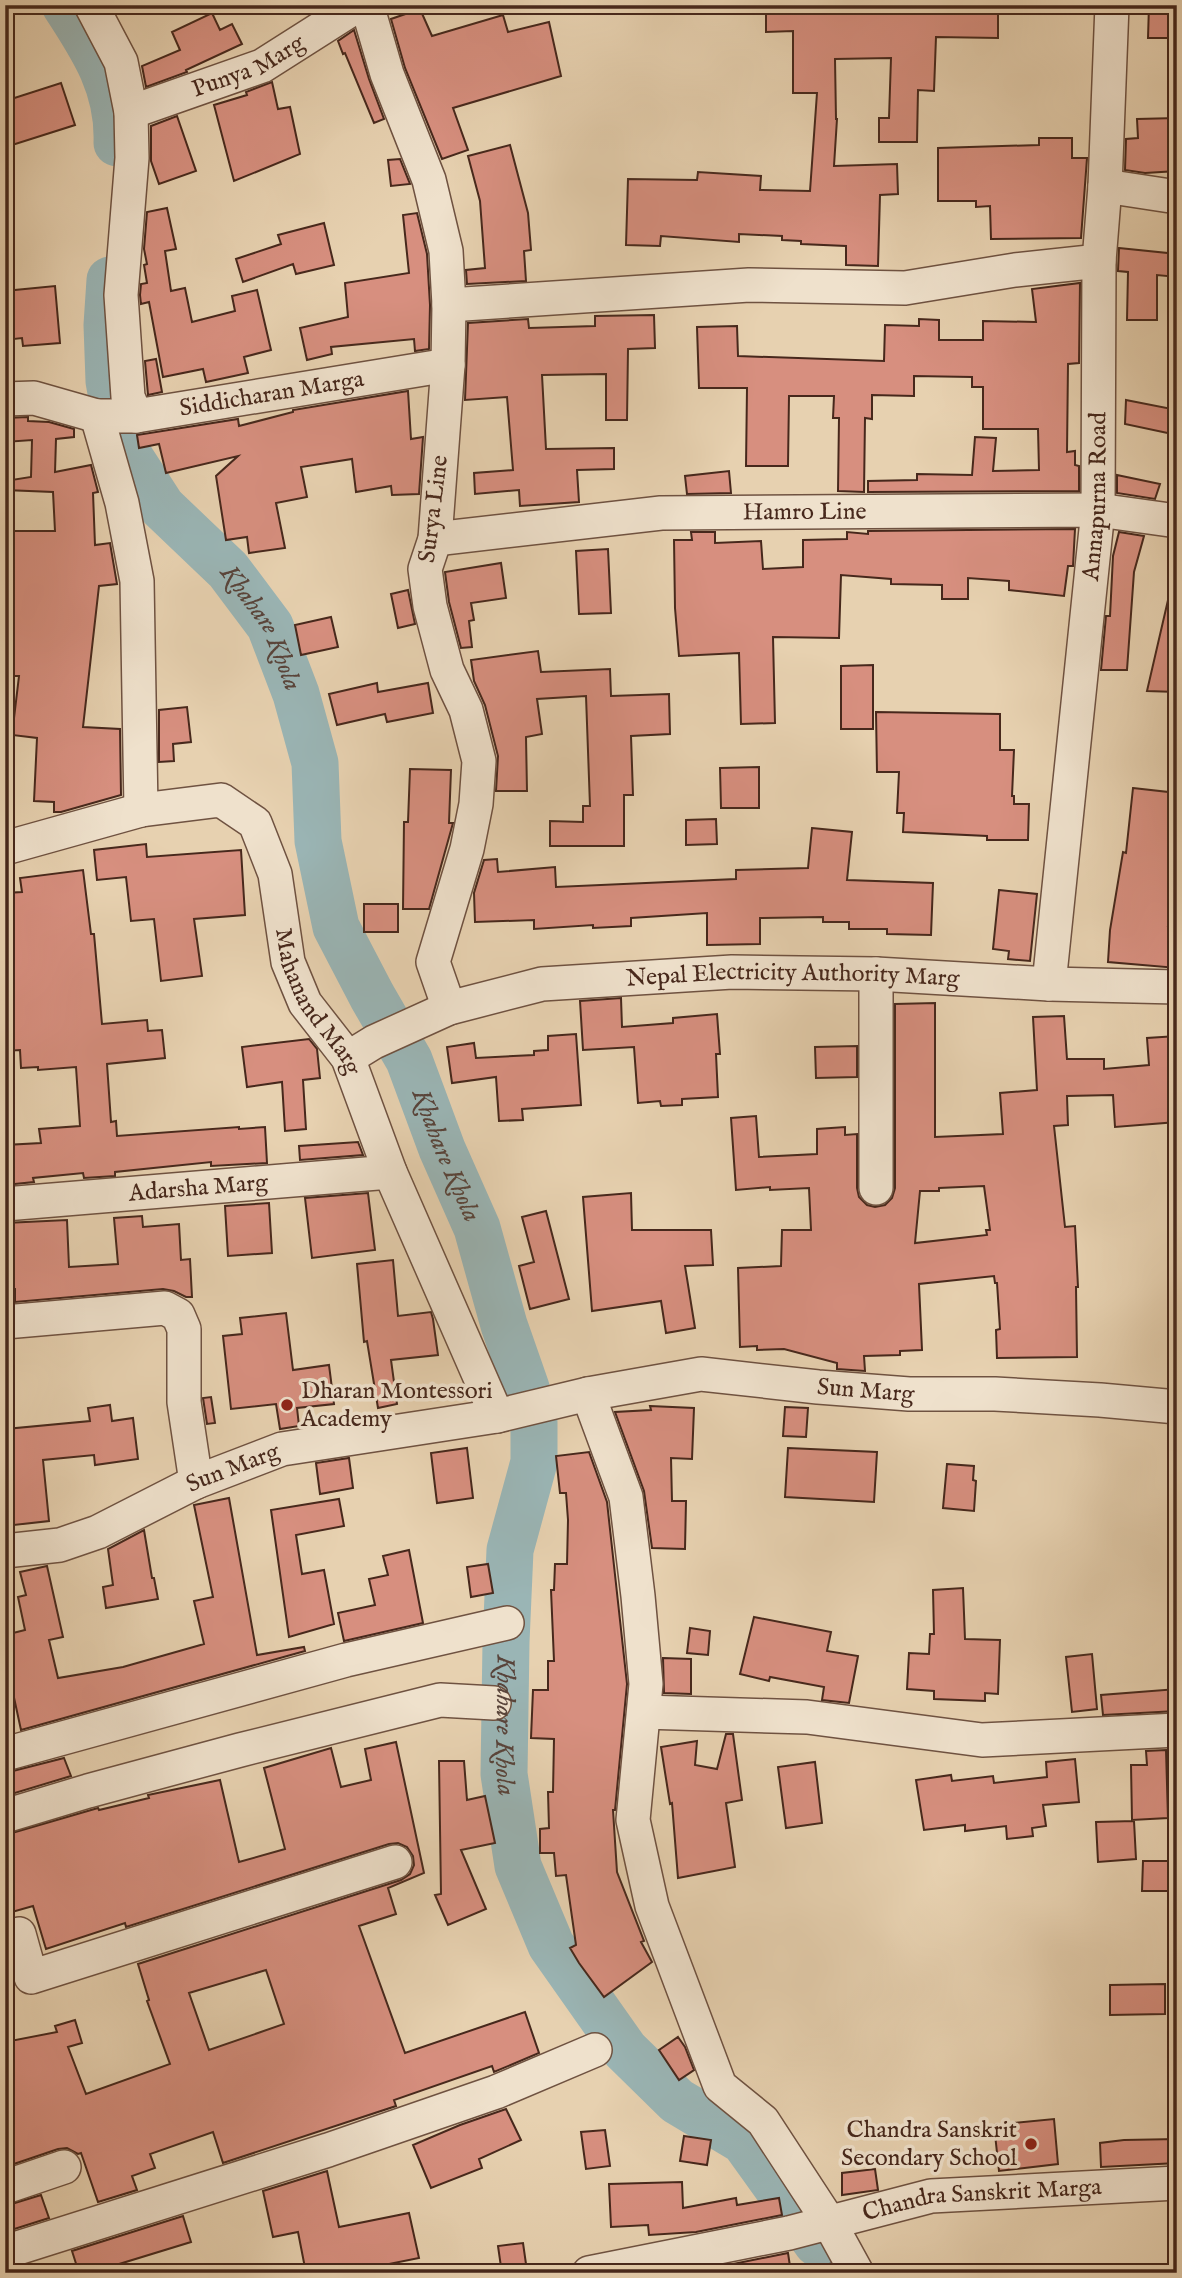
<svg xmlns="http://www.w3.org/2000/svg" width="1182" height="2278" viewBox="0 0 1182 2278" font-family="'IM FELL English',serif">
	<rect width="100%" height="100%" fill="#e7d1b0"/>
	<filter id="stains"><feTurbulence type="fractalNoise" baseFrequency=".00286" numOctaves="4"/><feColorMatrix values="0 0 0 0 .2 0 0 0 0 .09 0 0 0 0 .02 0 0 0 .5 -.17"/></filter>
	<radialGradient id="worn" r=".72"><stop offset=".6" stop-color="#630" stop-opacity="0"/><stop offset="1" stop-color="#630" stop-opacity=".3"/></radialGradient>
	<g fill="none" stroke-linecap="round" stroke-linejoin="round">
		<path stroke="#797d78" stroke-width="8" d="M817 2243 832 2273"/>
		<g stroke="#9ab5b5" stroke-width="47">
			<path d="M65 5C94 49 119 88 117 143"/>
			<path id="s1" d="M110 280 107 325 109 381 120 442 162 507 228 570 270 626 296 694 315 763 318 841 336 927 372 996 409 1060 442 1149 477 1228 504 1325 526 1388 534 1422V1462L510 1550 506 1642 504 1774 518 1866 551 1945 625 2050 677 2101 744 2141 817 2243"/>
		</g>
	</g>
	<path fill="#d78f7f" stroke="#47281c" stroke-width="2" fill-rule="evenodd" d="M766 5H998V38L936 37 934 91 918 90 917 142H879V118H889L891 58 835 59 836 119H837L834 166 897 164 898 194 880 195 878 266 846 265V246L801 244V241L782 240V236L739 234V242L661 236 660 246 626 245 628 179 697 180 698 172 761 176 760 190 810 191 817 93H793V31L766 32Z
		M1149 5H1171L1170 38H1148Z
		M420 9 432 36 503 15 508 32 549 22 561 76 453 108 468 150 442 159 405 68 391 19Z
		M212 13 220 30 232 24 242 44 186 70 187 72 146 87 142 66 180 50 172 32Z
		M354 30 369 79 384 119 374 123 345 53 343 54 338 41Z
		M272 82 278 109 290 107 300 154 234 181 214 105 247 95 246 92Z
		M61 83 75 125 9 146 5 134V101Z
		M177 116 196 171 159 184 151 161V126Z
		M1177 118V171L1145 173 1125 170 1126 139 1138 138 1137 119Z
		M1039 138H1072V158H1087L1081 238 991 239 990 206 976 207V201H938V148L1039 145Z
		M510 145 528 213 531 250 524 251 526 281 467 284 466 270 485 268 480 201 468 156Z
		M400 159 410 184 391 186 388 160Z
		M167 208 176 249 165 251 171 291 185 288 192 322 235 311 232 296 257 290 271 350 244 357 248 373 206 382 203 369 163 377 149 302 141 304 140 295 141 284 147 283 144 265 147 264 144 249 147 212Z
		M417 213 427 254 430 305 429 349 415 351 414 339 331 347 332 354 307 360 300 328 348 317 345 283 409 273 403 215Z
		M324 223 334 265 296 274 293 264 243 282 236 259 281 244 278 235Z
		M1119 248 1177 254V277L1157 275V320H1127L1128 272 1118 271Z
		M1080 283 1079 363 1068 364 1067 452 1075 451V465L1079 466V491L868 492V481L917 480V474L972 475 975 437 996 438 993 471 1039 470 1038 429H983V387H972V377L914 376V396L872 395V419L865 418 864 492 838 491 839 418H833L834 396H789L788 466H746L747 388H699L697 327 737 326 738 356 884 361 885 325 919 326V319L939 320V340H983V321L1036 322 1032 289Z
		M55 286 60 343 23 346 22 338 5 340V291Z
		M654 315 655 348 628 349 627 420H606V374L542 375 546 449 614 448V469L577 470 579 502 520 506 519 490 475 494 474 473 513 470 507 397 465 400 468 323 528 319 529 328 595 326V316Z
		M156 359 162 392 148 395 145 361Z
		M408 391 411 439 423 437 419 494 392 495 391 486 356 492 352 459 301 467 307 497 276 503 285 548 249 553 247 537 226 540 216 476 238 456 166 473 159 444 139 448 137 435 238 419 239 426 293 412V410Z
		M1126 400 1177 410V435L1125 424Z
		M28 417V421L49 422 74 429V437L56 439 55 472 91 465 98 492 93 493 95 545 110 543 117 584 99 586 83 727 120 729 121 795 61 812H54V802L34 801 37 738 12 735 19 676H5L6 531H55L53 492 5 490V481L31 477 32 440 5 442V418Z
		M729 471 731 493 687 494 685 476Z
		M1117 475 1160 484 1155 499 1117 493Z
		M1075 529 1073 566H1068L1064 596 1009 590V581L968 578V599H942V585L891 584V579L841 575 839 638 773 637 775 723 741 724 739 653 679 656 675 608 674 540H692L691 532H715V543L761 541 763 569 803 567V540L847 539V532L868 534V531Z
		M1119 532 1144 536 1134 572 1127 670H1101L1106 616H1110L1113 556Z
		M608 549 611 613 579 614 576 551Z
		M501 563 506 598 471 603 474 620 469 621 472 647 461 648 449 602 445 572Z
		M408 590 415 624 398 628 391 594Z
		M1168 600 1177 601V692L1147 691Z
		M331 617 338 647 301 655 295 625Z
		M538 651 541 672 610 669 611 696 669 694 670 734 631 736 633 795H624V846H550V821L583 822V806H590L586 696 537 699 542 734 526 737 527 791H496L498 756 485 705 474 681 471 660Z
		M873 665V729H841V666Z
		M377 683 378 692 428 683 433 713 387 722 385 714 337 725 329 694Z
		M187 707 191 742 173 744 174 761 159 762V710Z
		M876 712 1000 714V750H1014L1012 796H1014V804H1029L1028 840H987V836L903 832 904 813H897L899 772H877Z
		M759 767V808H721L720 768Z
		M410 769 451 770 449 823H453L429 909H403L404 822H408Z
		M1133 788 1177 793V871L1168 926H1177V968L1108 962 1110 930 1123 852 1126 853Z
		M716 819 717 844 686 845V820Z
		M812 828 852 832 847 880 933 883 931 935 887 934V929H849V922H823V917L760 918V944L707 945V913L631 918V926L593 928V925L534 929V920L475 922 474 893 484 860 497 859 498 872 555 867 556 887 736 879V870L808 868Z
		M146 844 147 857 241 850 245 915 194 919 202 976 161 981 154 919 131 921 126 877 97 880 94 850Z
		M83 870 91 934H94L102 1024 147 1020 148 1031 162 1030 165 1058 107 1064 111 1122 116 1121 117 1136 239 1127V1129L265 1127 267 1163 211 1166V1162L115 1172V1176L84 1178 83 1173 33 1178 34 1182 5 1185V1145L41 1143 39 1129 80 1126 76 1067 38 1070V1067L21 1068 20 1050 5 1051V893L22 892 20 878Z
		M999 890 1037 894 1030 961 1008 959 1009 951 993 949Z
		M364 904H398V932H364Z
		M621 998 622 1027 673 1023V1018L717 1014 720 1054H716L718 1097 682 1099V1105L661 1106 660 1101 638 1103 634 1047 583 1050 580 1001Z
		M935 1003V1137L1003 1134 1000 1093 1037 1090 1033 1017 1064 1016 1067 1059H1104V1069L1149 1065 1147 1038 1177 1036V1122L1115 1127 1113 1095 1067 1096 1068 1125 1054 1126 1065 1227 1075 1226 1078 1287H1076L1077 1357 997 1358 996 1330 1000 1329 997 1283H995L994 1276 919 1284 922 1350 900 1351V1355L864 1356 865 1371 837 1369V1363L784 1349 757 1350V1346L740 1347 738 1268 781 1266 782 1230H811L809 1188 770 1190V1187L736 1190 731 1118 756 1116 759 1157 817 1154V1129L845 1127V1135L857 1134V1188L859 1197 867 1205 875 1207 885 1205 892 1198 895 1188V1004ZM984 1186 990 1230H986L987 1235 915 1243 920 1191H939V1188Z
		M576 1034 581 1105 522 1109 523 1120 499 1121 496 1077 452 1083 447 1047 474 1043 476 1058 534 1055V1051L548 1050V1036Z
		M309 1039 317 1049 320 1078 303 1080 306 1129 285 1131 282 1082 247 1087 242 1047Z
		M857 1046V1077L816 1078 815 1047Z
		M358 1142 363 1155 300 1160 299 1146Z
		M368 1193 375 1250 312 1258 305 1198Z
		M631 1193 632 1230H711L713 1265 685 1266 695 1328 666 1333 661 1301 592 1311 583 1197Z
		M269 1203 272 1253 228 1256 225 1206Z
		M546 1211 569 1299 530 1309 519 1266 534 1262 522 1217Z
		M142 1216 143 1227 179 1224 181 1260 190 1259 192 1297H186L174 1291 163 1289 15 1302V1289L5 1290V1223L67 1220 69 1267 118 1264 114 1218Z
		M393 1260 398 1316 431 1312 433 1319 438 1355 391 1360 397 1404 378 1408 367 1341 364 1342 357 1264Z
		M286 1313 293 1370 329 1365 334 1404 297 1408 299 1426 280 1429 276 1404 231 1409 223 1336 242 1334 240 1318Z
		M211 1397 215 1423 207 1424 203 1398Z
		M110 1405 112 1421 133 1418 138 1459 95 1465 94 1455 43 1460 49 1521 5 1526V1476L10 1475 6 1429 90 1421 88 1408Z
		M650 1406 694 1408 692 1459 671 1458 672 1501H686L685 1549 652 1548 644 1491 615 1412 651 1410Z
		M785 1407 808 1408 806 1437 783 1436Z
		M467 1448 473 1498 437 1503 431 1453Z
		M788 1448 877 1452 874 1502 785 1497Z
		M589 1452 607 1502 627 1684 615 1810H613L617 1872 644 1941 641 1942 652 1962 604 1997 579 1963 570 1948 576 1945 566 1875 556 1876 554 1853H540V1829L549 1828 548 1792H553L554 1739 531 1738 533 1690H548V1661H554L551 1590H554L555 1564H567L568 1520 566 1493H560L556 1456Z
		M349 1458 353 1488 320 1494 316 1463Z
		M947 1464 974 1466 973 1480 976 1481 974 1511 943 1508Z
		M229 1498 257 1655 304 1647 305 1651 21 1730 13 1693 5 1695V1635L25 1630 18 1597 26 1595 20 1572 47 1566 63 1637 49 1640 58 1678 123 1667 204 1644 194 1601 213 1597 194 1505Z
		M339 1499 344 1526 296 1535 302 1574 324 1570 334 1624 289 1637 271 1510Z
		M144 1530 152 1578H154L158 1599 106 1608 103 1587 113 1585 108 1549Z
		M409 1550 423 1623 344 1641 338 1613 375 1605 369 1579 388 1575 383 1556Z
		M488 1564 493 1593 471 1597 467 1567Z
		M963 1588 965 1639 1000 1640 998 1694 985 1693V1701L934 1699V1691L907 1689 909 1653 929 1654 930 1634H934L933 1590Z
		M754 1617 831 1632 827 1651 858 1656 849 1703 822 1700 824 1687 770 1677 769 1681 740 1674Z
		M690 1628 710 1631 708 1655 687 1653Z
		M1092 1654 1097 1709 1072 1712 1066 1657Z
		M663 1658 691 1659V1694L664 1693Z
		M1177 1689V1711L1103 1715 1101 1695Z
		M726 1734H733L742 1800 726 1803 735 1867 678 1878 672 1803 670 1804 661 1747 697 1741 695 1765 717 1769Z
		M396 1742 424 1873 388 1888 396 1914 359 1926 405 2053 525 2012 539 2053 494 2072 492 2066 394 2100 396 2106 223 2163 213 2132 150 2154 155 2168 132 2176 137 2190 98 2202 81 2153 78 2154 67 2148 58 2149 5 2167V2042L57 2032 55 2026 75 2020 82 2043 68 2047 86 2094 170 2064 147 2001 149 2000 138 1964 401 1880 410 1874 414 1865 413 1856 407 1847 398 1843 389 1844 126 1927 125 1923 46 1949 33 1906 5 1914V1835L98 1808 99 1810 149 1798 148 1795 220 1780 239 1862 285 1849 264 1768 331 1748 341 1787 371 1780 365 1749ZM266 1970 284 2024 209 2050 189 1993Z
		M1166 1750 1168 1818 1132 1820 1131 1765H1147L1146 1751Z
		M64 1758 71 1776 5 1796V1773Z
		M1075 1759 1079 1802 1043 1805 1046 1826 1032 1828 1033 1836 1007 1839 1006 1826 965 1831V1825L924 1830 916 1780 951 1775 952 1781 993 1776 994 1783 1047 1777 1046 1762Z
		M439 1761H464L467 1800 485 1796 495 1843 461 1850 486 1909 448 1925 435 1895 441 1894Z
		M815 1762 822 1823 786 1828 778 1767Z
		M1134 1821 1136 1859 1098 1862 1096 1822Z
		M1143 1861H1174L1173 1891H1142Z
		M1165 1984V2014L1110 2015V1985Z
		M678 2037 685 2047 694 2070 679 2080 659 2050Z
		M506 2109 521 2140 479 2159 482 2168 431 2188 413 2145 460 2125Z
		M1054 2119 1058 2164 999 2171 994 2125Z
		M605 2130 610 2166 586 2169 581 2132Z
		M684 2136 711 2140 707 2165 680 2161Z
		M1177 2139V2163L1101 2167 1100 2143 1124 2140Z
		M875 2169 878 2190 842 2195V2173Z
		M327 2171 339 2227 409 2213 419 2258 379 2266 381 2273H306L298 2232 273 2237 263 2191Z
		M682 2182 683 2208 736 2198 737 2205 779 2198 782 2215 696 2232 649 2235 648 2225 611 2227 609 2184Z
		M41 2195 49 2218 5 2232V2206Z
		M183 2216 191 2242 116 2265 119 2273H79L72 2251Z
		M523 2243 526 2264 501 2267 498 2246Z
		M788 2253 791 2273H735L733 2264Z"/>
	<g fill="none" stroke-linecap="round" stroke-linejoin="round">
		<defs>
			<g id="minor">
				<path d="M91 5 121 62 131 112 132 158 121 295 128 397 136 416"/>
				<path d="M367 5 387 74 429 180 446 251 449 305 448 365 435 539 425 569 430 606 447 670 466 710 479 761 476 804 467 849 433 962 449 1008"/>
				<path id="s2" d="M131 112 262 66 358 5"/>
				<path d="M1105 186 1177 197"/>
				<path d="M449 305 749 285 905 288 1015 270 1099 261"/>
				<path id="s3" d="M5 399 34 398 97 416H136L448 365"/>
				<path d="M97 416 122 503 137 581 141 810"/>
				<path id="s4" d="M435 539 661 513 1098 510 1177 521"/>
				<path id="s5" d="M5 848 141 810 221 800 255 823 275 874 288 962 305 1003 348 1058 390 1172 497 1416"/>
				<path d="M876 974V1188"/>
				<path id="s6" d="M1049 984 1098 510 1099 261 1105 186 1112 5"/>
				<path id="s7" d="M348 1058 374 1042 449 1008 542 984 732 972 876 974 1049 984 1177 987"/>
				<path id="s8" d="M5 1204 390 1172"/>
				<path d="M5 1322 165 1308 178 1315 184 1329V1402L196 1482"/>
				<path d="M588 1394 626 1497 638 1596 646 1684 633 1820 652 1906 720 2086 763 2121 829 2222 857 2273"/>
				<path id="s9" d="M5 1551 60 1545 98 1532 196 1482 282 1449 497 1416 588 1394 701 1374 818 1387 909 1394H995L1100 1400 1177 1407"/>
				<path d="M644 1712 807 1717 982 1740 1177 1730"/>
				<path d="M5 1754 346 1660 507 1623"/>
				<path d="M5 1816 88 1791 240 1750 440 1700 494 1703"/>
				<path d="M5 1938 19 1934 31 1977 395 1862"/>
				<path d="M5 2187 64 2167"/>
				<path d="M5 2252 328 2150 496 2092 595 2050"/>
				<path id="s10" d="M589 2273 789 2233 931 2196 1177 2183"/>
			</g>
		</defs>
		<use href="#minor" stroke="#6f5241" stroke-width="36"/>
		<use href="#minor" stroke="#efe1cc" stroke-width="33"/>
	</g>
	<g fill="#8f2418" stroke="#efe1cc" stroke-width="2.5">
		<circle cx="287" cy="1405" r="7"/>
		<circle cx="1031" cy="2144" r="7"/>
	</g>
	<g text-anchor="middle" dominant-baseline="central" stroke-width="7" stroke-linejoin="round" paint-order="stroke">
		<g font-size="24" fill="#47281c" stroke="#efe1cc">
			<text stroke="none"><textPath href="#s2" startOffset="126">Punya Marg</textPath></text>
			<text stroke="none"><textPath href="#s3" startOffset="271">Siddicharan Marga</textPath></text>
			<text stroke="none"><textPath href="#s6" startOffset="490">Annapurna Road</textPath></text>
			<text transform="translate(434 509) rotate(-83)">Surya Line</text>
			<text stroke="none"><textPath href="#s4" startOffset="371">Hamro Line</textPath></text>
			<text stroke="none"><textPath href="#s7" startOffset="460">Nepal Electricity Authority Marg</textPath></text>
			<text stroke="none"><textPath href="#s5" startOffset="455">Mahanand Marg</textPath></text>
			<text stroke="none"><textPath href="#s8" startOffset="194">Adarsha Marg</textPath></text>
			<text stroke="none"><textPath href="#s9" startOffset="889">Sun Marg</textPath></text>
			<text stroke="none"><textPath href="#s9" startOffset="245">Sun Marg</textPath></text>
			<text stroke="none"><textPath href="#s10" startOffset="401">Chandra Sanskrit Marga</textPath></text>
		</g>
		<g font-size="24" fill="#47281c" stroke="#efe1cc" text-anchor="start">
			<text x="301" y="1391">Dharan Montessori<tspan x="301" dy="28">Academy</tspan></text>
			<text x="1017" y="2130" text-anchor="end">Chandra Sanskrit<tspan x="1017" dy="28">Secondary School</tspan></text>
		</g>
		<g font-size="26" font-style="italic" fill="#58443b" stroke="#efe1cc">
			<text stroke="none"><textPath href="#s1" startOffset="399">Khahare Khola</textPath></text>
			<text stroke="none"><textPath href="#s1" startOffset="966">Khahare Khola</textPath></text>
			<text stroke="none"><textPath href="#s1" startOffset="1554">Khahare Khola</textPath></text>
		</g>
	</g>
	<rect width="1182" height="2278" fill="none" stroke="#e7d1b0" stroke-width="28"/>
	<rect x="7" y="7" width="1168" height="2264" fill="none" stroke="#47281c" stroke-width="3.5"/>
	<rect x="14" y="14" width="1154" height="2250" fill="none" stroke="#47281c" stroke-width="2"/>
	<rect width="100%" height="100%" filter="url(#stains)"/>
	<rect width="100%" height="100%" fill="url(#worn)"/>
</svg>
